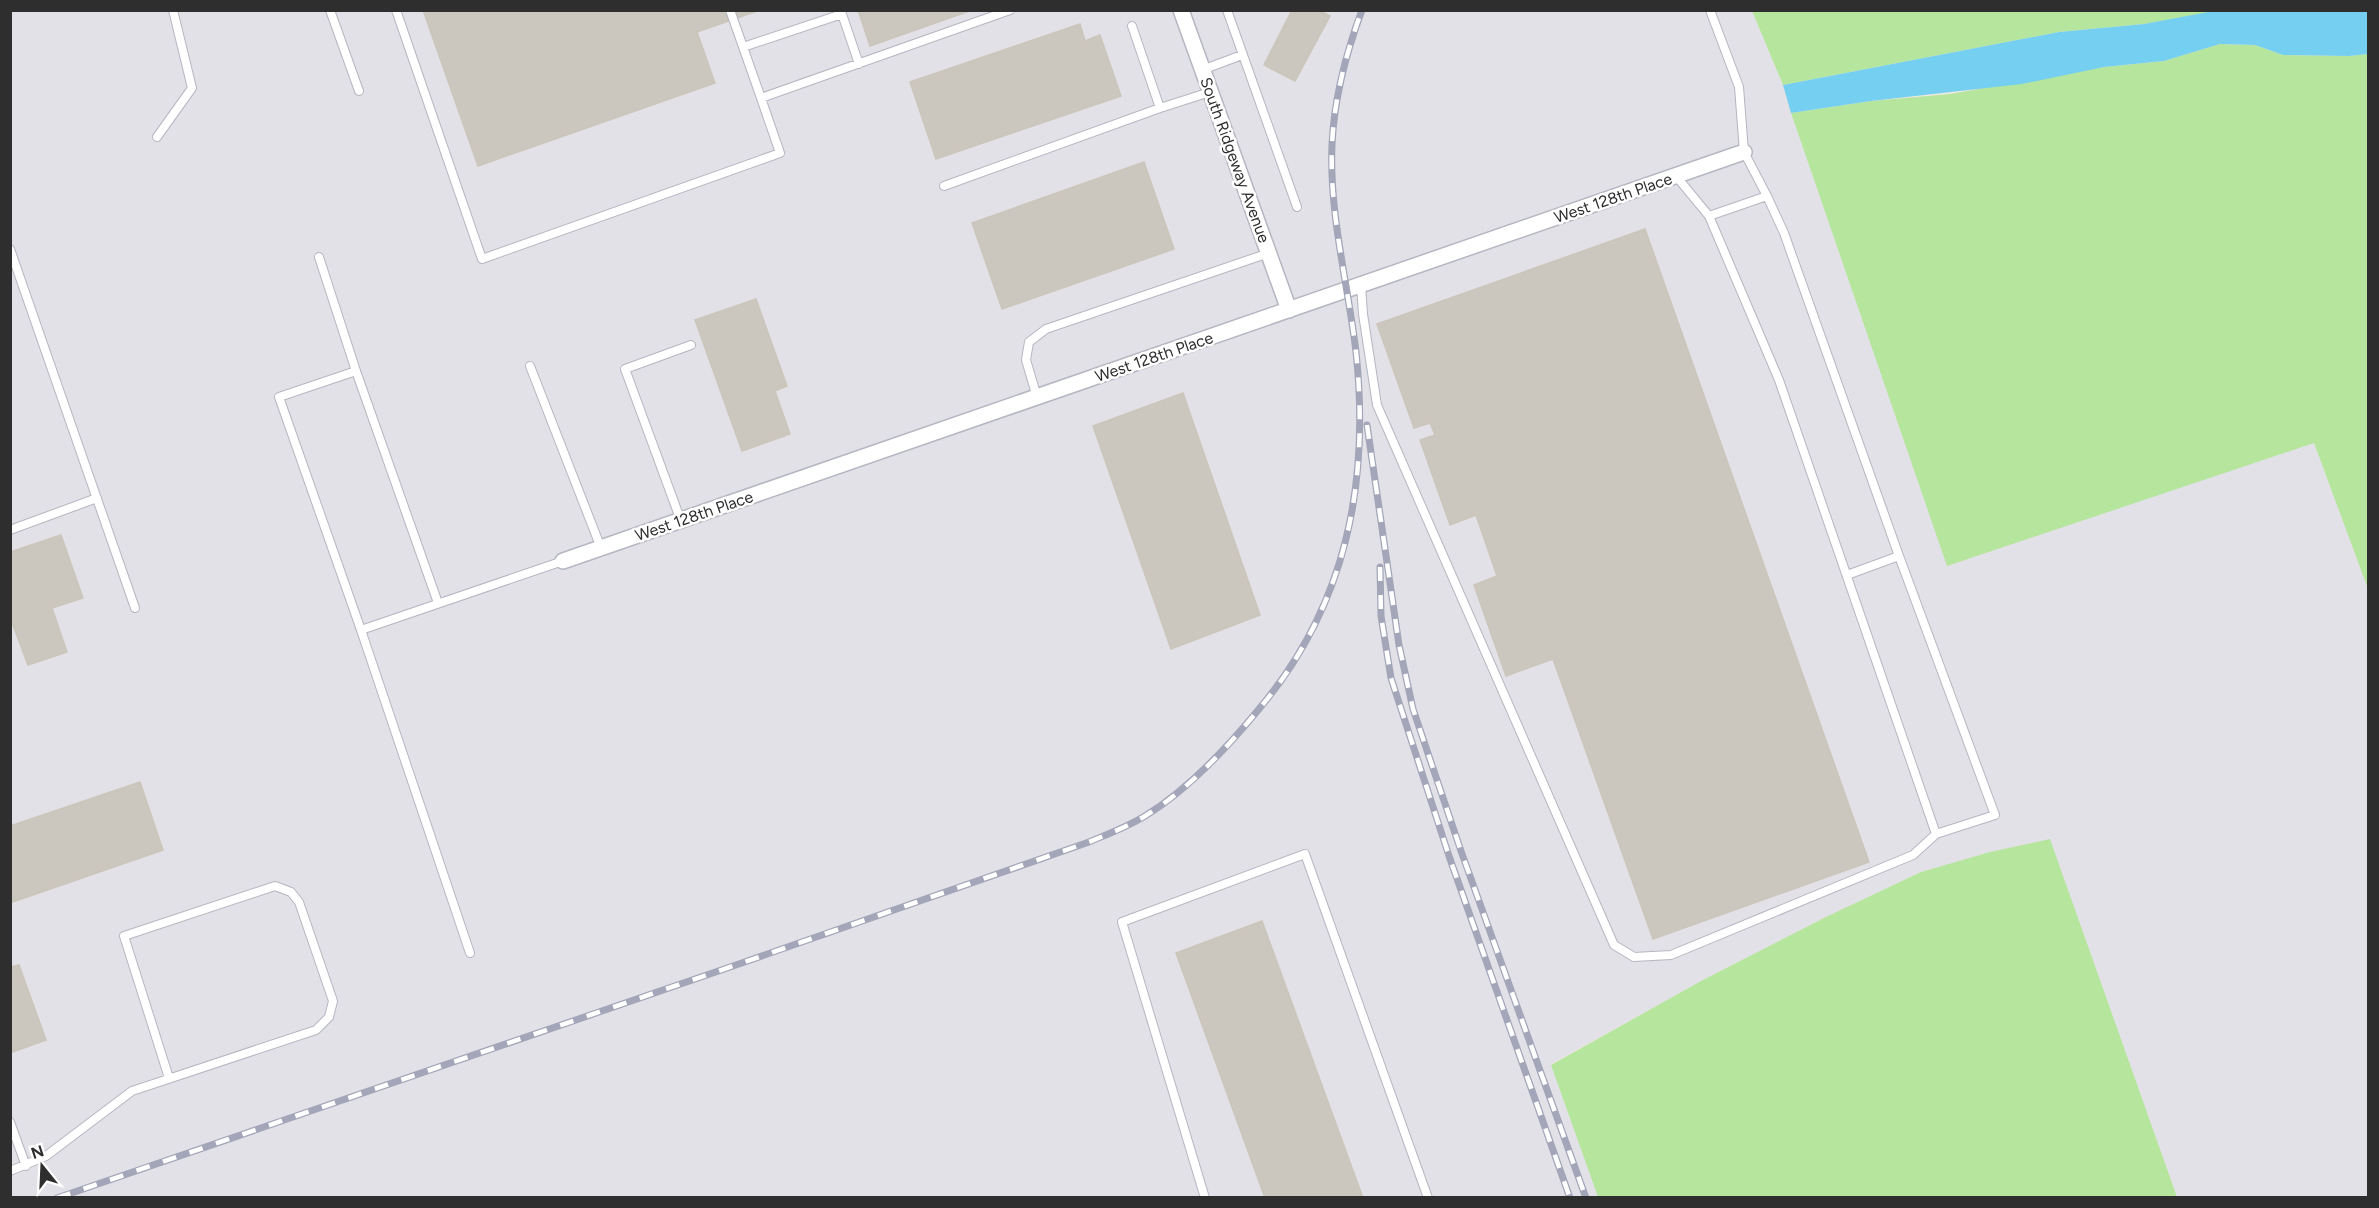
<svg xmlns="http://www.w3.org/2000/svg" width="2379" height="1208" viewBox="0 0 2379 1208" font-family="Figtree,sans-serif">
	<rect width="100%" height="100%" fill="#efe9e1"/>
	<path fill="#e3e1e8" d="M10 11H1752L1783 85 1791 113 1947 565 2314 443 2368 589V1197H2177L2050 840 1990 852 1921 872 1828 916 1701 981 1551 1064 1598 1197H11Z"/>
	<path fill="#b6e59e" d="M1752 11H2219L2144 24 2059 32 1783 85Z
		M2220 44 2255 45 2283 55 2349 56 2368 54V589L2314 443 1947 566 1791 113 1871 101 1950 94 2104 67 2164 61Z
		M2050 839 2177 1197H1598L1551 1065 1701 981 1828 916 1921 872 1990 852Z"/>
	<path fill="#75cff0" d="M2219 10 2368 11V54L2349 56 2283 55 2255 45 2220 44 2164 61 2104 67 2022 84 1871 101 1791 113 1783 85 2059 32 2144 24Z"/>
	<path fill="#cbc7bf" stroke="#cbc5ba" stroke-width="1.5" d="M423 10H760L697 32 715 83 478 166Z
		M858 10H972L870 46Z
		M1292 10H1319L1330 16 1295 81 1264 65Z
		M1080 24 1085 41 1100 35 1121 96 936 159 910 82Z
		M1144 162 1174 249 1002 309 972 223Z
		M1645 229 1869 862 1653 939 1553 659 1506 676 1474 585 1497 576 1476 515 1450 525 1420 440 1435 435 1430 423 1414 428 1377 324Z
		M756 299 787 386 775 391 790 434 742 451 695 320Z
		M1183 393 1260 615 1171 649 1093 426Z
		M61 535 83 598 52 608 67 652 28 665 10 617V552Z
		M140 782 163 850 10 903V826Z
		M1262 921 1363 1198H1265L1176 953Z
		M19 965 46 1040 10 1053V967Z"/>
	<g fill="none" stroke-linecap="round" stroke-linejoin="round">
		<defs>
			<path id="lane" d="M330 10 359 91
				M396 10 482 259 780 153 761 98
				M730 10 761 98 1010 10
				M1227 10 1297 207
				M1132 26 1160 108 1210 92
				M743 47 842 14 859 64
				M1202 70 1242 55
				M157 137 192 88 173 10
				M1676 176 1709 216 1767 196 1744 152 1739 87 1710 10
				M944 186 1160 108
				M1709 216 1779 380 1936 834
				M10 249 135 608
				M319 257 356 371
				M1361 285 1363 314 1377 405 1614 945 1634 957 1671 955 1913 855 1936 834 1995 815 1899 556 1784 233 1767 196
				M530 366 601 548
				M1037 397 1026 360 1029 342 1046 329 1269 253
				M681 521 625 369 691 345
				M10 530 97 498
				M1847 575 1899 556
				M361 630 279 397 356 371 438 603
				M470 953 361 630 563 561
				M10 1122 26 1166
				M10 1171 46 1156 132 1091 316 1030 329 1017 333 1001 299 902 291 892 275 886 124 936 169 1078
				M1205 1198 1122 922 1305 854 1428 1198"/>
			<path id="street" d="M1181 10 1289 310
				M563 561 1744 152"/>
		</defs>
		<use href="#lane" stroke="#b4b7c1" stroke-width="10"/>
		<use href="#street" stroke="#b4b7c1" stroke-width="18"/>
		<use href="#lane" stroke="#fff" stroke-width="8"/>
		<use href="#street" stroke="#fff" stroke-width="15"/>
		<defs>
			<path id="rail" d="M1367 425 1399 645 1413 709 1461 851 1586 1198
				M1380 567 1381 616 1391 678 1449 856 1570 1198
				M57 1198 733 966 1089 842C1108 834 1127 827 1145 816 1189 789 1227 748 1259 709 1346 606 1370 484 1356 352 1348 284 1329 214 1332 145 1334 99 1346 53 1362 10"/>
		</defs>
		<use href="#rail" stroke="#a3a6b8" stroke-width="7"/>
		<use href="#rail" stroke="#fff" stroke-width="4.5" stroke-dasharray="14" stroke-linecap="butt"/>
	</g>
	<g text-anchor="middle" dominant-baseline="central" stroke-width="5" stroke-linejoin="round" paint-order="stroke">
		<g font-size="16" fill="#2e2e2e" stroke="#fff">
			<text transform="translate(1235 160) rotate(70)">South Ridgeway Avenue</text>
			<text transform="translate(1613 198) rotate(-19)">West 128th Place</text>
			<text transform="translate(1154 357) rotate(-19)">West 128th Place</text>
			<text transform="translate(694 516) rotate(-19)">West 128th Place</text>
		</g>
	</g>
	<rect width="2379" height="1208" fill="none" stroke="#2e2e2e" stroke-width="24"/>
	<g transform="translate(42 1166) rotate(342)" stroke="#ffffff" stroke-width="4.5" paint-order="stroke">
	<path d="M0-4.5L10 22L0 15L-10 22Z" fill="#2e2e2e"/>
	<text y="-9" font-size="16" font-weight="bold" text-anchor="middle" fill="#2e2e2e">N</text>
	</g>
</svg>
